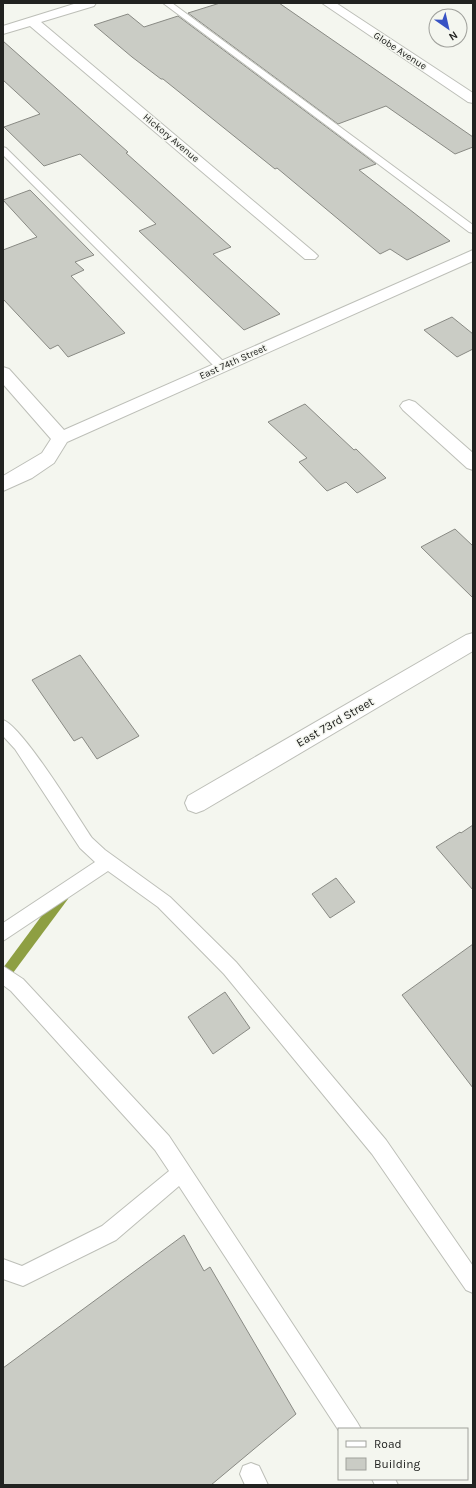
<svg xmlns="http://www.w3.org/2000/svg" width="476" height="1488" viewBox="0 0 476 1488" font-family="Karla,sans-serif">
	<rect width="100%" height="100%" fill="#f4f6ef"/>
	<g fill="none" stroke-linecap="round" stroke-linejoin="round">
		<path fill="#8e9f42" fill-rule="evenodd" d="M64 890 68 891 69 895 68 899 7 981 3 983V968L60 891Z"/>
	</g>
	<path fill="#caccc5" stroke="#898a84" d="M220 3H279L473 137V147L455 154 386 106 338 124 188 13Z
		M128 14 144 27 178 16 376 164 359 170 450 241 407 260 390 249 380 254 277 168 275 169 163 79H161L132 57 94 25Z
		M3 41 128 152 126 153 231 247 213 254 280 314 244 330 139 231 156 224 80 154 44 166 4 127 40 114 3 80Z
		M30 190 94 255 75 262 84 270 71 276 125 333 68 357 58 345 50 349 3 299V250L37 237 3 200Z
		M452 317 473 334V349L457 357 424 330Z
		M305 404 354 450 356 449 386 478 357 493 346 482 327 491 299 462 307 458 268 422Z
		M455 529 473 546V598L421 547Z
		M80 655 139 736 97 759 82 737 74 741 32 680Z
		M473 825V890L436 847 460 832 461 833Z
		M336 878 355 902 330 918 312 894Z
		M473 944V1088L402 995Z
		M225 992 250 1028 213 1054 188 1017Z
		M184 1235 204 1271 210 1267 296 1414 211 1485H3V1368Z"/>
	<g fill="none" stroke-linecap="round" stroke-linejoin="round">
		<defs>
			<path id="lane" d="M163 3H172L473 225V233L469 232Z
				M3 147 6 148 226 364 228 367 226 370H218L3 155Z
				M3 720C23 727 77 816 92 838L105 850 170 897 236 962 386 1140 473 1266V1293L466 1290 372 1154 224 974 158 907 108 871 3 941V923L95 862 80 848 15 749 3 736Z
				M3 966 23 979 169 1136 357 1422 361 1429H339V1431L179 1186 116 1240 23 1286 3 1279V1259L22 1266 102 1226 169 1171 155 1150 11 991 3 985Z
				M251 1463 259 1466 268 1485H245L240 1474 243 1466Z
				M372 1479H395L398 1485H375Z"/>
			<path id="street" d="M77 3H96L94 6 41 22 315 253 318 256 315 259H305L30 26 3 34V26Z
				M322 3H336L473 93V103L468 102Z
				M473 250V261L67 442 54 463 32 478 3 491V476L42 453 51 439 3 384V367L9 369 64 430Z
				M409 400 415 402 473 453V470L467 468 403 410 400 406 403 402Z
				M473 633V651L204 810 196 813 188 810 185 803 188 796 466 635Z"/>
		</defs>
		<use href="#lane" stroke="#bdbfb8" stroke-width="2"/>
		<use href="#street" stroke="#bdbfb8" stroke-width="2"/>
		<use href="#lane" fill="#fff" fill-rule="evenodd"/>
		<use href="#street" fill="#fff" fill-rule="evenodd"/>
	</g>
	<g text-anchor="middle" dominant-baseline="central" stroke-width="3" stroke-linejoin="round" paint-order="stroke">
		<g font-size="10" fill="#212220" stroke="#f4f6ef">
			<text transform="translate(400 51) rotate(33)">Globe Avenue</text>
			<text transform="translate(171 138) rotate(40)">Hickory Avenue</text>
			<text transform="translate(233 362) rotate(-24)">East 74th Street</text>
		</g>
		<g font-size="12" fill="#212220" stroke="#f4f6ef">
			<text transform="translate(335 722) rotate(-30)">East 73rd Street</text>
		</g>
	</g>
	<rect width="476" height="1488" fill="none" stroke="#212220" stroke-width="8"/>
	<rect x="338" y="1428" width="130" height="52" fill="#f4f6ef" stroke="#a0a19c"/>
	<rect x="346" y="1441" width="20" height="6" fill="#ffffff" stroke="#a0a19c"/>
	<text x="374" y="1448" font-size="12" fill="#212220">Road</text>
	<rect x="346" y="1458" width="20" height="12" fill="#caccc5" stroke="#a0a19c"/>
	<text x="374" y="1468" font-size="12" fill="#212220">Building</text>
	<g transform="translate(448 28) rotate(146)"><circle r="19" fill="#f4f6ef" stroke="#a0a19c"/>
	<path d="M0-3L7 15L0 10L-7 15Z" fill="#3752c4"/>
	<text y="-6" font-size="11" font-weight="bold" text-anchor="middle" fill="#212220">N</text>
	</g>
</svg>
